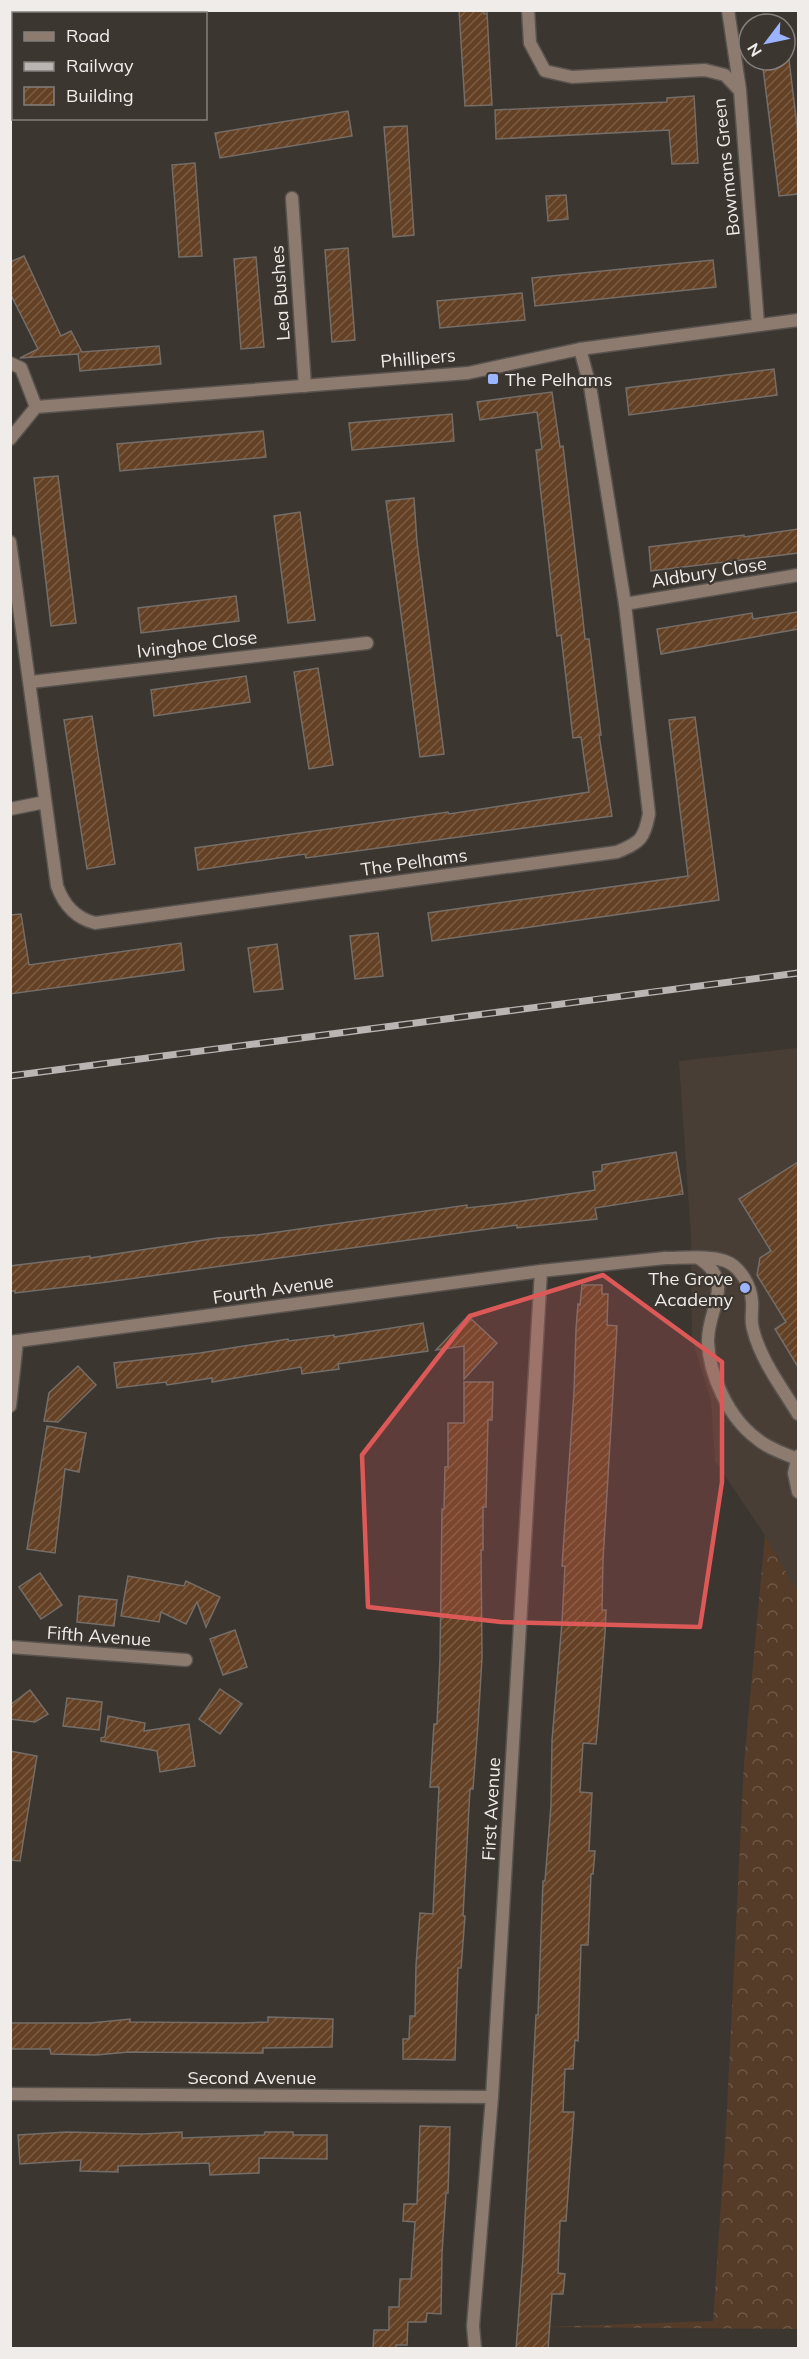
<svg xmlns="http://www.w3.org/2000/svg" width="809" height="2359" viewBox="0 0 809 2359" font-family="Mulish,sans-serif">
<defs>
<pattern id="forest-crowns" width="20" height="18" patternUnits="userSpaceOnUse" patternTransform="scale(1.5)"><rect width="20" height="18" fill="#543c29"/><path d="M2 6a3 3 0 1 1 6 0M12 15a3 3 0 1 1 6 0" fill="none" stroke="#6d5848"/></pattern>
<pattern id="building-hatch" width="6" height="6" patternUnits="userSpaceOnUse" patternTransform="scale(1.5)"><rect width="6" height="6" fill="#644124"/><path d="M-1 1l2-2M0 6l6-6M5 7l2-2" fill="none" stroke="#7a5d44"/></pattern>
</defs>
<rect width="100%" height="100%" fill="#3c3631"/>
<!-- built -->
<polygon fill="#493e36" points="798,1048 798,1593 765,1535 715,1461 711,1401 692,1339 691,1236 679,1061"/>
<!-- forest -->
<polygon fill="url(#forest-crowns)" points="765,1535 798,1593 798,2329 544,2327 713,2321 726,2129 744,1763"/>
<!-- building -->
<g fill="url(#building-hatch)" stroke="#746d68" stroke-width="1.5">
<polygon points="459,10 484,10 484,14 487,13 492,105 465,106"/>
<polygon points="762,60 789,60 798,134 798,194 779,196"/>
<polygon points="694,96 698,163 672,164 669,130 496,139 495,110 667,102 667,98"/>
<polygon points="348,111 352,136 220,158 215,133"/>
<polygon points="407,126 414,235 393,237 384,127"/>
<polygon points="195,163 202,256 179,257 172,165"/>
<polygon points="566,195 568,219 548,221 546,196"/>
<polygon points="348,248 355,340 332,342 325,250"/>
<polygon points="24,256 61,336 71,331 82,352 159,346 161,364 80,371 78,354 20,358 38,349 10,293 10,262"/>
<polygon points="256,257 264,347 241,349 234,259"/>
<polygon points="713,260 716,287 535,306 532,278"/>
<polygon points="522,293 525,320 440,328 437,301"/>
<polygon points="774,369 777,395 629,415 626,388"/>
<polygon points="552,392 560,447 563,446 582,610 585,639 589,639 601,735 599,735 612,816 306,858 305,854 198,870 195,848 448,812 449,814 589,792 581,737 573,738 561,635 557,636 536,450 542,449 537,412 480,420 477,402"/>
<polygon points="452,414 454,441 352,450 349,423"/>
<polygon points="263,431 266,457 120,471 117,444"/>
<polygon points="58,476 76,623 51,626 34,478"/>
<polygon points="414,498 417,542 444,754 420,757 386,501"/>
<polygon points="300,512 315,620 288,623 274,516"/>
<polygon points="798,529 798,553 651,571 649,547 744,535 744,537"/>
<polygon points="236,596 239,621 141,633 138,608"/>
<polygon points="798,612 798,629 661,654 657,629 752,613 753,619"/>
<polygon points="318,668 333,765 309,769 294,672"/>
<polygon points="246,676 250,702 154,716 151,690"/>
<polygon points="92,716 115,864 87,869 64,720"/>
<polygon points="695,717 719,900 432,941 428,913 688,876 669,720"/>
<polygon points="21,914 29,965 181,943 184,970 10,994 10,915"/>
<polygon points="378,933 383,976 355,979 350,936"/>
<polygon points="277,944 283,989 254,992 248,948"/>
<polygon points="676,1152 683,1194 595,1208 597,1219 517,1228 517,1225 100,1283 15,1293 15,1291 10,1291 10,1266 90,1256 90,1258 217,1238 257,1235 467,1205 467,1208 509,1203 595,1190 593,1172 602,1171 602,1165"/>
<polygon points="798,1162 798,1367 775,1329 786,1322 757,1275 760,1258 771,1251 739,1199"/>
<polygon points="582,1285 602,1285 602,1294 608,1294 607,1325 617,1326 603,1560 602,1610 606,1610 605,1633 598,1723 596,1744 583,1743 580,1792 592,1793 589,1851 595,1851 593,1874 591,1874 588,1945 581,1945 578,2041 575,2040 573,2069 565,2069 563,2112 574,2112 566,2221 560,2221 558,2273 565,2274 563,2294 552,2294 548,2349 516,2349 523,2257 536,2015 538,2015 543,1881 545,1881 551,1805 552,1740 562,1622 565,1566 562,1566 574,1392 576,1329 578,1304 580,1305"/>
<polygon points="468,1316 497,1343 464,1379 464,1346 436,1350"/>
<polygon points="423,1323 428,1351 338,1364 339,1369 302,1374 301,1367 212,1382 212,1378 167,1385 166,1382 117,1388 114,1363 200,1353 288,1339 289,1341 334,1335 334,1337"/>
<polygon points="78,1366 96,1385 58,1422 44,1421 49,1393"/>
<polygon points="464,1382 493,1382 492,1420 488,1420 486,1507 483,1507 483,1550 481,1550 482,1658 478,1724 473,1789 470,1789 463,1916 465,1916 461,1968 458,1968 455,2060 403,2059 403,2039 409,2039 410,2016 415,2016 416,1965 420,1913 433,1914 439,1787 430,1787 434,1724 437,1724 440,1659 442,1509 444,1509 445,1467 448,1467 448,1423 464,1423"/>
<polygon points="47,1426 86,1433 79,1472 65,1469 55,1553 27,1549"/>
<polygon points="40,1573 62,1605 41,1619 19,1587"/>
<polygon points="128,1576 184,1586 186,1581 220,1597 206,1627 197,1602 186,1624 161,1612 159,1622 121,1616"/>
<polygon points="79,1596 117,1600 114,1626 77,1622"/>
<polygon points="235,1630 247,1667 223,1675 210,1639"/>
<polygon points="220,1689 242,1704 220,1734 199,1719"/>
<polygon points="30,1690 48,1714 35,1722 10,1719 10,1705"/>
<polygon points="67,1698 102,1702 99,1730 63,1726"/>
<polygon points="108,1716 145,1723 144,1731 189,1724 195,1766 160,1772 157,1751 101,1741 101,1738 105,1737"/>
<polygon points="10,1751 37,1756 20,1861 10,1860"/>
<polygon points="268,2017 333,2019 332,2047 263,2048 263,2053 243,2053 129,2052 96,2055 51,2054 50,2049 10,2049 10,2023 91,2023 130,2019 130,2022 242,2023 268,2022"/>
<polygon points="420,2126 450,2127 448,2193 446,2193 442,2253 441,2314 427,2313 426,2322 408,2322 407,2345 396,2345 396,2349 373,2349 374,2330 389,2330 389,2307 399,2307 400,2279 411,2279 415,2222 403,2221 404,2204 417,2204"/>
<polygon points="67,2132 143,2134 182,2132 182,2138 264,2135 265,2132 293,2132 293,2135 327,2135 327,2159 259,2158 259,2173 210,2175 209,2163 118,2166 118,2172 80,2171 81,2160 20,2164 18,2135"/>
</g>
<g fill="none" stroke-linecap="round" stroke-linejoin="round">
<defs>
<g id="lane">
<path d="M665,1258C682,1258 710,1255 725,1261C740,1266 751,1286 752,1301C753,1310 750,1320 753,1329C760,1359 782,1388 798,1414"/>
<path d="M700,1259C736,1283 707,1309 708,1342C709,1375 729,1418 756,1438C767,1448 783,1453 797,1459"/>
<polyline points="798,1456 794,1473 798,1492"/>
</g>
<g id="street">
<polyline points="528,10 530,43 545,71 572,77 705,70 725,75 740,91 758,324"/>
<polyline points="728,10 740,90"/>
<polyline points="34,14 36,10"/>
<polyline points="10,43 14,40"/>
<polyline points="292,198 305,386"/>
<polyline points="10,363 21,368 36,407"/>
<polyline points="10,439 36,407 468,373 580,349 798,320"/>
<path d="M10,542L57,886C64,905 75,918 95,923L617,852C641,842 644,839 649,814L625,604L590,386L580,349"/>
<polyline points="625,604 798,575"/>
<polyline points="31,682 367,643"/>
<polyline points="10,809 45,802"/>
<polyline points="10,1342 541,1271 665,1258"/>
<polyline points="10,1406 17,1341"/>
<polyline points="10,1647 186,1660"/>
<polyline points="10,2094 492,2097"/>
<polyline points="475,2348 473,2326 492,2097 541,1271"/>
</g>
</defs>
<!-- lane casing -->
<use href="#lane" stroke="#59534f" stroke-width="15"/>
<!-- street casing -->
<use href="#street" stroke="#59534f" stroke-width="15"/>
<!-- lane -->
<use href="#lane" stroke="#8c7b6e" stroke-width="12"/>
<!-- street -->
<use href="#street" stroke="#8c7b6e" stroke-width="12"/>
<defs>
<polyline id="rail" points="10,1076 798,973"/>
</defs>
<!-- rail casing -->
<use href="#rail" stroke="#bab5b3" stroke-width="7"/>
<!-- rail -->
<use href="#rail" stroke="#3c3631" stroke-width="4.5" stroke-dasharray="14" stroke-linecap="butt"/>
</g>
<!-- marked area -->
<path fill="#dc5958" fill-opacity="0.2" stroke="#dc5958" stroke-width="4.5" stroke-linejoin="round" d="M603,1275L722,1362V1482L700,1627L501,1622L368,1607L362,1455L470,1316Z"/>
<!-- markers -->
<g fill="#9bb4fd" stroke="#3c3631" stroke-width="2">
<rect x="487" y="373" width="12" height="12" rx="3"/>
<circle cx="745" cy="1288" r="6"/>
</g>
<g text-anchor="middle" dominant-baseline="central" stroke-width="4.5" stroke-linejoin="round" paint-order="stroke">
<!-- street labels -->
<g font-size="18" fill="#f0ecea" stroke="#3c3631">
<text transform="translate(726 167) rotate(-96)">Bowmans Green</text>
<text transform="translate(280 293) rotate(-94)">Lea Bushes</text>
<text transform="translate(418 358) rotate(-5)">Phillipers</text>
<text transform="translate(709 572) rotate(-9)">Aldbury Close</text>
<text transform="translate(197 644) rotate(-7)">Ivinghoe Close</text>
<text transform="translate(414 862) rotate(-8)">The Pelhams</text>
<text transform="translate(273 1289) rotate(-8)">Fourth Avenue</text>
<text transform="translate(99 1636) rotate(4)">Fifth Avenue</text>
<text transform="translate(491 1809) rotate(-87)">First Avenue</text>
<text x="252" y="2077">Second Avenue</text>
</g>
<!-- poi labels -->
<g font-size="18" fill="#f0ecea" stroke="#3c3631" text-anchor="start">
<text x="505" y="379">The Pelhams</text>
<text x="733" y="1278" text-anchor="end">The Grove<tspan x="733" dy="21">Academy</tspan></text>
</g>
</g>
<!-- border -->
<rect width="809" height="2359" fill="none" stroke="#f0ecea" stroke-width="24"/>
<!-- legend -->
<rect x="12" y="12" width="195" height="108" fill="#3c3631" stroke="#847f7b" stroke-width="1.5"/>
<rect x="24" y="32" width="30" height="9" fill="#8c7b6e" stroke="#847f7b" stroke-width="1.5"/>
<text x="66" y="42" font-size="18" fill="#f0ecea">Road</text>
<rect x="24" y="62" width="30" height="9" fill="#bab5b3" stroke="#847f7b" stroke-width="1.5"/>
<text x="66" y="72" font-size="18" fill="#f0ecea">Railway</text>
<rect x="24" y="87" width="30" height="18" fill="url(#building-hatch)" stroke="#847f7b" stroke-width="1.5"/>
<text x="66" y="102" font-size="18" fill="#f0ecea">Building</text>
<!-- north arrow -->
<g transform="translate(767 42) rotate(238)"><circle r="28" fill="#3c3631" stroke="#847f7b" stroke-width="1.5"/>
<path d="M0-4.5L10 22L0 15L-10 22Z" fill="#9bb4fd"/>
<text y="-9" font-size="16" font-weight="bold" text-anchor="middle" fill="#f0ecea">N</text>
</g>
</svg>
